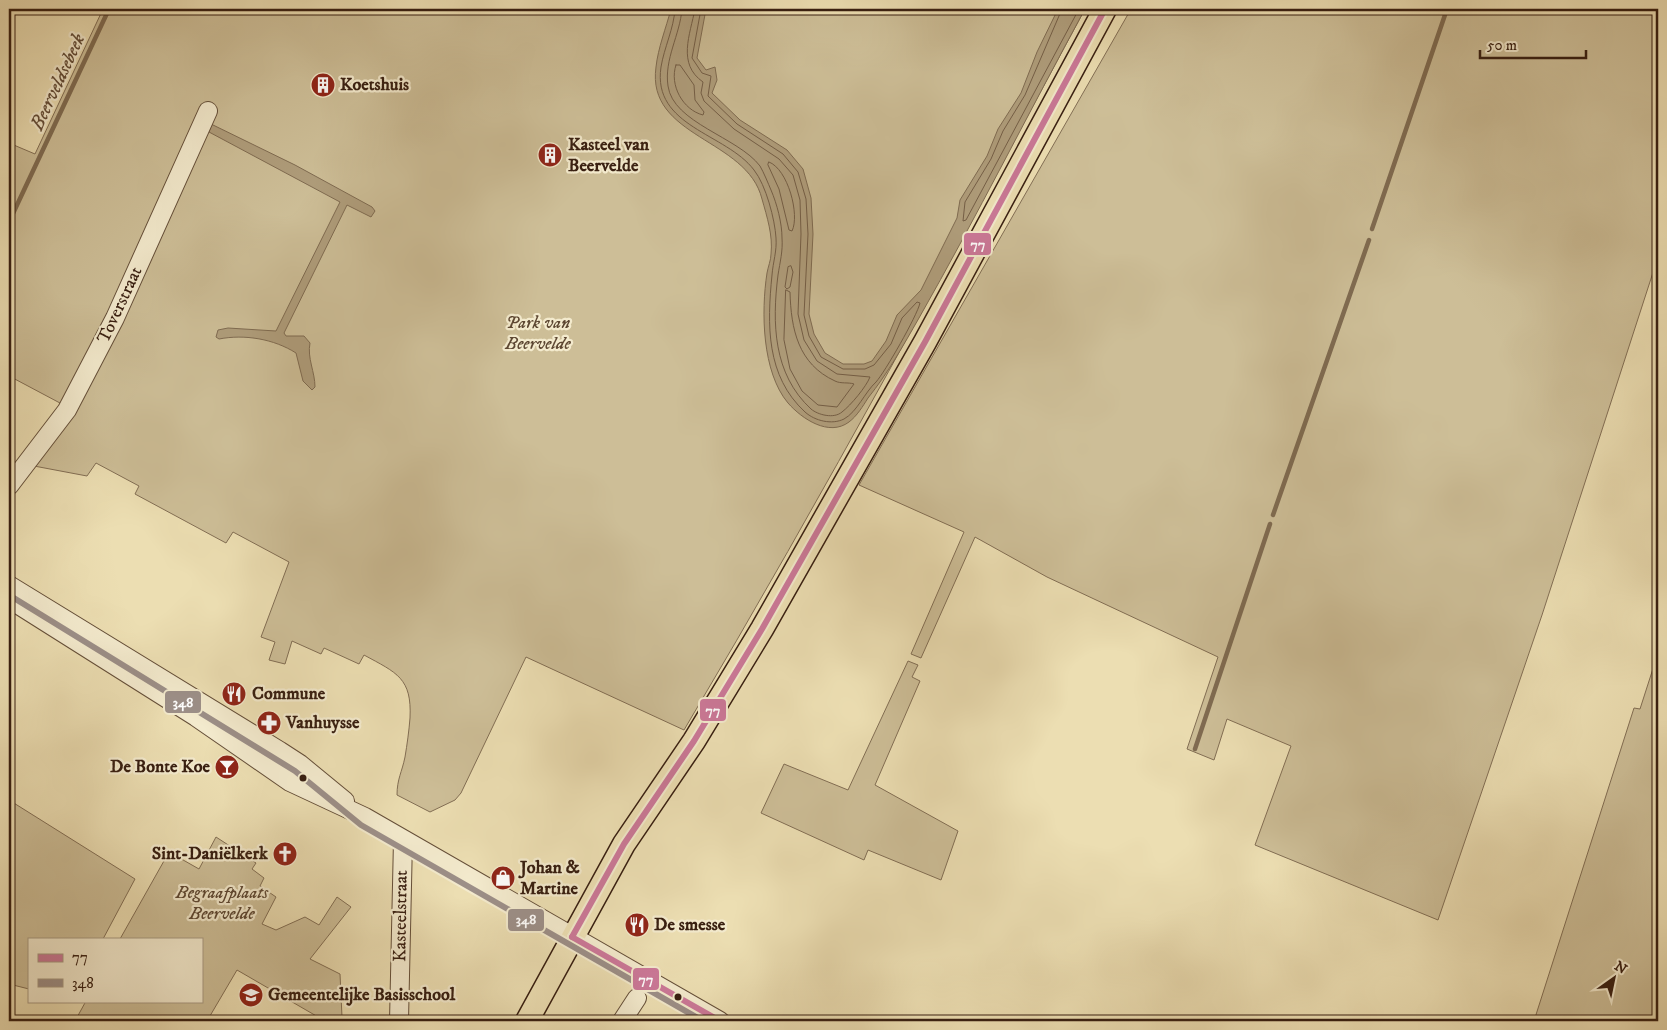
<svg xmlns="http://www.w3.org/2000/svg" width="1667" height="1030" viewBox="0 0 1667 1030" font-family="'IM FELL DW Pica',serif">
<rect width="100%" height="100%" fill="#ecdeb2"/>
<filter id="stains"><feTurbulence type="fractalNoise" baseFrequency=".004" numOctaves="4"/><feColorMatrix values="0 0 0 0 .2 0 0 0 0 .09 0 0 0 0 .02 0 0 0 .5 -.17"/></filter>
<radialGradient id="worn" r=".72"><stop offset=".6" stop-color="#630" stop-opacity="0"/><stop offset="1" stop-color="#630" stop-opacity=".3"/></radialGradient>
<!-- green -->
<g fill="#cdbe97" stroke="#826e54">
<path d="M103,9H1085C955,251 825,493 684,730L526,657L461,793L455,800L430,812L397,795C397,779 402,772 405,757C407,745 409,731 410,718C412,678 397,673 364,655L359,664L324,648L321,654L292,641L285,664L269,660L275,642L261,637L289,562L233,532L226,543L135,494L139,486L96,463L87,476L34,466L75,411L11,377L9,381V143L35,154Z"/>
<polygon points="1131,9 1658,9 1658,257 1542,615 1438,920 1255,845 1291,746 1227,719 1214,760 1187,749 1218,657 1047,577 975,537 921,658 911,654 964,532 859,485"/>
<polygon points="1658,653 1658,1011 1655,1021 1534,1021 1634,708 1640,709"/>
<polygon points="908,661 918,665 912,677 920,681 875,785 958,831 941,880 868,850 864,860 761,813 784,764 848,790"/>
<polygon points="9,800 135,879 103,939 29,939 29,989 9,984"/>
<polygon points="216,837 256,863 252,869 264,878 260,886 276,897 262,924 276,930 305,917 319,925 337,897 351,907 310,959 340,974 342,1017 339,1021 325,1021 237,970 207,1021 75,1021 86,1001 201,1001 201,939 120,939 169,852 199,869"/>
</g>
<!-- water -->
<g fill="#af9d7b" stroke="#7f6b51">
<path d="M671,9H706L697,58L706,70L715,67L717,80L712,93L740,120L787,150L803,169L811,198L813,234L809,314L814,334L825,353L843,364H864L872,361L886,341L897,315L921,290L957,218L960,200L987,156L998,129L1021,93L1037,52L1058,9H1085C1029,112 977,216 919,318C903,346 888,373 868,398C863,406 857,416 849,422C829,437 802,419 788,403C762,372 761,312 767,273C768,267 771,260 771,254C773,235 767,217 762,199C747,138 646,138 656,67C658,48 666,28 671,9Z"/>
<path d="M211,124L295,165L372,207L375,211L371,217L347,205L284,333L286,336H304L310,343C307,358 315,372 315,387L312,390L303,381L296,353C274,339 245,334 219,339L216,337L218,330L228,328L276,331L340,202L209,132Z"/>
</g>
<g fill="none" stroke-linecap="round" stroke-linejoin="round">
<!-- shore -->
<g stroke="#745e46" stroke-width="1">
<path d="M675,9C674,28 664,48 661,67C652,127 726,133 754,170C766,185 775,220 776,238C777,251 773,262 772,275C767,325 766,376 805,412C815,421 832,425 844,419C857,412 865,392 876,382C885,372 917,316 920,303L917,302L902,318L891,344L874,365L865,369H843L821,357L809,336L804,315L808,234L806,199L798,172L783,154L737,124L708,96L711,76L702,73L692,58L701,9"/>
<path d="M682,9C680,35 664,59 668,86C673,123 738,137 760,166C764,173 768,183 771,190C777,204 782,223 782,238C783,251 780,262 778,275C772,323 773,374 811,409C818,415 834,419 842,412C851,405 866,387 870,377L837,374L817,361L804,340L798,314L801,234L800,200L793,175L779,159L734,129L704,101L701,93L703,82C677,64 690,35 695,9"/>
<polyline points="1062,9 1025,95 1003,131 991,159 965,202 963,221 966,220 1079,9"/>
<path d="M676,65H680L694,85L695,100L704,112L703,115C683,110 669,85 676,65Z"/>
<path d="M769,162C788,169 800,215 792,231L789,230L779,189L768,165Z"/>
<polygon points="791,266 793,272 790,287 787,289 785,287 788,267"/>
<path d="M786,290L790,292C791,329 798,364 835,381C841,384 848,382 854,384L837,407L818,405L802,391L790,369L784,340Z"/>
</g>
<!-- stream -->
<g stroke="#7f6b51" stroke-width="4.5">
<polyline points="9,222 109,9"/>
<polyline points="1372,229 1447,9"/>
<polyline points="1273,515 1369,240"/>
<polyline points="1195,749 1270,524"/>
</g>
<defs>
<g id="minor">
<polyline points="9,486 67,410 115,318 208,111"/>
<polyline points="9,585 280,751 300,764 345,801"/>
<polyline points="9,599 196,717 290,782 365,817 720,1021"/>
<polyline points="399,1021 403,840"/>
<polyline points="622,1021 637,998"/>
</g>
<polyline id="major" points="527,1021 624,844 694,741 762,629 925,342 1105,9"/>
</defs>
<!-- minor casing -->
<use href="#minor" stroke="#654f39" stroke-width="20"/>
<!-- major casing -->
<use href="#major" stroke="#381f11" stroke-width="25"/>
<!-- minor -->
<use href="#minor" stroke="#f3eacd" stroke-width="18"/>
<!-- major -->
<use href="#major" stroke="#ecdeb2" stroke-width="22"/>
<defs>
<g id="bus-1">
<polyline points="572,937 624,844 694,741 762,629 925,342 1105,9"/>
<polyline points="572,937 720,1021"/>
</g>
<polyline id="bus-2" points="9,595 295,771 361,825 703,1021"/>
</defs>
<!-- bus-1 casing -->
<use href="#bus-1" stroke="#f3eacd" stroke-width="10"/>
<!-- bus-2 casing -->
<use href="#bus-2" stroke="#f3eacd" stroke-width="10"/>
<!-- bus-1 -->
<use href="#bus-1" stroke="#cb7898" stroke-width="6"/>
<!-- bus-2 -->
<use href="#bus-2" stroke="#9c8f88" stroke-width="6"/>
</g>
<!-- icons -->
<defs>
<symbol id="building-disc" viewBox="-11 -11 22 22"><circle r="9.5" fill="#8f2418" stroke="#f3eacd"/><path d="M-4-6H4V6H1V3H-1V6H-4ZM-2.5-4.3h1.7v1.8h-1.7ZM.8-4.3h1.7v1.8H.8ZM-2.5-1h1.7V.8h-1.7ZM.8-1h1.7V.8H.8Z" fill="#fff"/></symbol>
<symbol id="restaurant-disc" viewBox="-11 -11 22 22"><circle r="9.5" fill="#8f2418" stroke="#f3eacd"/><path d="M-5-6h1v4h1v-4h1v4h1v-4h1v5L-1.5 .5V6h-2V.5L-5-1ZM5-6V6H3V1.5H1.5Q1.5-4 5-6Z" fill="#fff"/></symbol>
<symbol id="pharmacy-disc" viewBox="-11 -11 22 22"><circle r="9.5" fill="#8f2418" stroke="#f3eacd"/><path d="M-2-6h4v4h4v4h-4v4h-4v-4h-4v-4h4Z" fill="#fff"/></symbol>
<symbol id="bar-disc" viewBox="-11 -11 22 22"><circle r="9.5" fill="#8f2418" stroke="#f3eacd"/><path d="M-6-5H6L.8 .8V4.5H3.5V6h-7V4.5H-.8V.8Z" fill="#fff"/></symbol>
<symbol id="church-disc" viewBox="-11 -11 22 22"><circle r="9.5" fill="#8f2418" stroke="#f3eacd"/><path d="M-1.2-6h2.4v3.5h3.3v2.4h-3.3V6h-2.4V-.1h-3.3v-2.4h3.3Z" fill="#fff"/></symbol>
<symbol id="shop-disc" viewBox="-11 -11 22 22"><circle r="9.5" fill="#8f2418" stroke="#f3eacd"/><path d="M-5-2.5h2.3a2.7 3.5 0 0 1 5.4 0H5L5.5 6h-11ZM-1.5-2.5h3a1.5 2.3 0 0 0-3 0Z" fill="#fff"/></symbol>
<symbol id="school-disc" viewBox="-11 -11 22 22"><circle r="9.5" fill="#8f2418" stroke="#f3eacd"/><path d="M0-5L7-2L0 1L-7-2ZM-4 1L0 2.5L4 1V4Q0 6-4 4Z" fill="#fff"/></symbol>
</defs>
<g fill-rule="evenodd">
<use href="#building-disc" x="309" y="71" width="28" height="28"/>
<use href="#building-disc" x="536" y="141" width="28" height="28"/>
<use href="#restaurant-disc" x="220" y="680" width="28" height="28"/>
<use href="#pharmacy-disc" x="255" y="709" width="28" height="28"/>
<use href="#bar-disc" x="213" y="753" width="28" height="28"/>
<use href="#church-disc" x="271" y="840" width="28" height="28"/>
<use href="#shop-disc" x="489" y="864" width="28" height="28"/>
<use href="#restaurant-disc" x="623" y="911" width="28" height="28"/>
<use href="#school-disc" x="237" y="981" width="28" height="28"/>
</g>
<!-- markers -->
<g fill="#381f11" stroke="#f3eacd" stroke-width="2">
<circle cx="303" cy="778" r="4.5"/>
<circle cx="678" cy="997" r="4.5"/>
</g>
<g text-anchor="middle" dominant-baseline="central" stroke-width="4.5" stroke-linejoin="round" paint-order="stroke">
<!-- poi labels -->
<g font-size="18" font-weight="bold" fill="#381f11" stroke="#f3eacd" text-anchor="start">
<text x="340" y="85">Koetshuis</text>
<text x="568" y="145">Kasteel van<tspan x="568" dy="21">Beervelde</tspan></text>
<text x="252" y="694">Commune</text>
<text x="286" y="723">Vanhuysse</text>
<text x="210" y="767" text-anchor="end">De Bonte Koe</text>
<text x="268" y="854" text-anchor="end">Sint-Daniëlkerk</text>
<text x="520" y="868">Johan &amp;<tspan x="520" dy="21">Martine</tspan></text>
<text x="654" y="925">De smesse</text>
<text x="268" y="995">Gemeentelijke Basisschool</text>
</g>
<!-- street labels -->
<g font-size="18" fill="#381f11" stroke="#f3eacd">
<text transform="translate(120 305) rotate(-65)">Toverstraat</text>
<text transform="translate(401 916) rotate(-89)">Kasteelstraat</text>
</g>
<!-- park labels -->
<g font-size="18" font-style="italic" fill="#5d4732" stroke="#f3eacd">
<text x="538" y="323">Park van<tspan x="538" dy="21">Beervelde</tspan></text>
<text x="222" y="893">Begraafplaats<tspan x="222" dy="21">Beervelde</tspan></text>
</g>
<!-- water labels -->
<g font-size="19" font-style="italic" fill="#624b36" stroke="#f3eacd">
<text transform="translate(58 82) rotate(-65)">Beerveldsebeek</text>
</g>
</g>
<g stroke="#f3eacd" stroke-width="2">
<rect x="963" y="232" width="29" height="24" rx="5" fill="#cb7898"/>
<rect x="164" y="690" width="38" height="24" rx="5" fill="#9c8f88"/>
<rect x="699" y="698" width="28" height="24" rx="5" fill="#cb7898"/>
<rect x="507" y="908" width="38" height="24" rx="5" fill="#9c8f88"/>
<rect x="632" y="967" width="28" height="24" rx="5" fill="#cb7898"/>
</g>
<g font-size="14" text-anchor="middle" font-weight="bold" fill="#fff">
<text x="978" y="249">77</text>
<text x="183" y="707">348</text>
<text x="713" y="715">77</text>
<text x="526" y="924">348</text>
<text x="646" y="984">77</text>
</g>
<!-- margin -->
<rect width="1667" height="1030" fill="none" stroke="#ecdeb2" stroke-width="30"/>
<rect x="10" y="10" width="1647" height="1010" fill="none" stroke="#381f11" stroke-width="2.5"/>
<rect x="15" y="15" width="1637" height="1000" fill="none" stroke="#381f11"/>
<!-- legend -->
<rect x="28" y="938" width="175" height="65" fill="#f3eacd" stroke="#a89982"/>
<rect x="38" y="954" width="25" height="8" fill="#cb7898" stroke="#a89982"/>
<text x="72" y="962" font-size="15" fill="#381f11">77</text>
<rect x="38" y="979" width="25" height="8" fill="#9c8f88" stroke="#a89982"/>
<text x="72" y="988" font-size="15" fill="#381f11">348</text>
<!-- north arrow -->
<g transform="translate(1614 978) rotate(33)" stroke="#f3eacd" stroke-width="4" paint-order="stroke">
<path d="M0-4L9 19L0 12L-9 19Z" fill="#381f11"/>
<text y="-8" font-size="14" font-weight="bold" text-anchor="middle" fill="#381f11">N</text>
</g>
<!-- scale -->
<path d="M1480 50v8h106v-8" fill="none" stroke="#381f11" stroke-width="2.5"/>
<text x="1487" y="50" font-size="15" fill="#381f11" stroke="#f3eacd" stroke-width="4" paint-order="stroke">50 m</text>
<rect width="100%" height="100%" filter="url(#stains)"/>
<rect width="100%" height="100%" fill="url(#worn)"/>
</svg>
